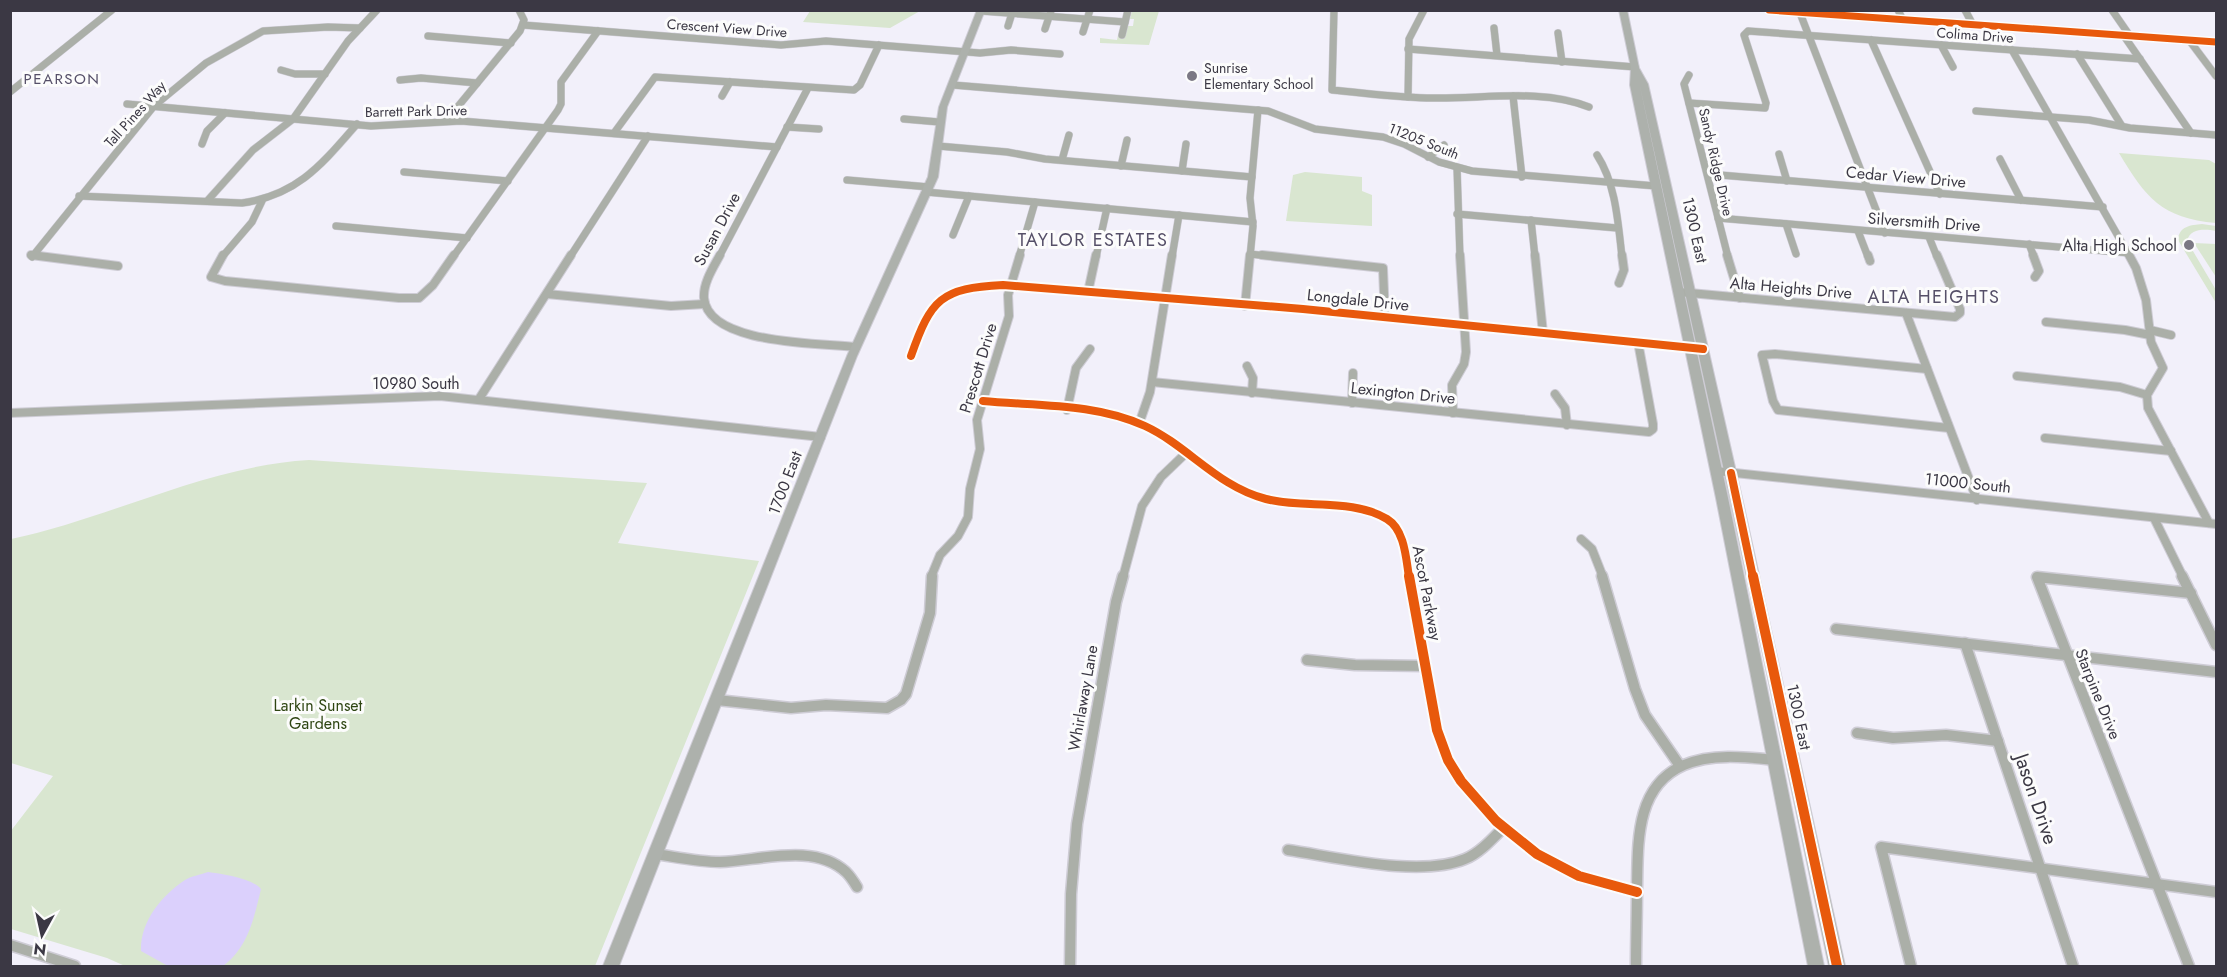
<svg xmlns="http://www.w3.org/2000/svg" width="2227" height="977" viewBox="0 0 2227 977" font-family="Jost,sans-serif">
<rect width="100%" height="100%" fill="#f2f0fa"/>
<!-- green -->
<g fill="#d9e6d0">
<polygon points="810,11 810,10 920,11 890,28 803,22"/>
<polygon points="1132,11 1159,11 1149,45 1100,43 1100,38 1117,40 1118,35 1125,36 1127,26 1133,26 1134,19 1130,19"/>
<path d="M2119,153L2209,160L2216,164V223C2161,218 2146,198 2119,153Z"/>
<polygon points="1305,172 1362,177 1362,191 1372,195 1372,226 1286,221 1293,175"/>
<path d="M2202,224L2216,226V231C2205,229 2190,228 2187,241L2216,290V303L2178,240C2179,226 2191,225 2202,224Z"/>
<polygon points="2194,243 2216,244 2216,277"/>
<path d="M309,460L647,483L618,543L759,561L595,966H125L107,958L11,929L10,832L53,776L11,763V539C111,518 206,466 309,460Z"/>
</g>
<!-- water -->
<path fill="#dbd0fc" d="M208,872C222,874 252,878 261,889C254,918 248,948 223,966H168L141,951C140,922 161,896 185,880C191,876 200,875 208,872Z"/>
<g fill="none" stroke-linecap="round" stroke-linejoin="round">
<defs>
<g id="minor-far2">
<path d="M1334,10L1332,90C1366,93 1400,98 1433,98C1483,99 1542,88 1589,107"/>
<polyline points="1898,10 1903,20"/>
<polyline points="1965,10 1973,25"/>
<polyline points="2112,10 2130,36"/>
<polyline points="981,11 1125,22"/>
<polyline points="1800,13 1885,233"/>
<polyline points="523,25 781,45 826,41 980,53 1011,50 1060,54"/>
<polyline points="1008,26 1013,10"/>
<polyline points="1494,28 1497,55"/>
<polyline points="1045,29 1051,11"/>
<polyline points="1083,32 1090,10"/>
<polyline points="1558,33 1562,62"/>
<polyline points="1122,35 1128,10"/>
<polyline points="428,36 511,43"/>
<polyline points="2124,36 2191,133"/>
<polyline points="1871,40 1940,194"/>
<polyline points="2189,40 2216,76"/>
<polyline points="1941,45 1953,67"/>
<polyline points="1408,49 1635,67"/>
<polyline points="2012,50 2130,257"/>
<polyline points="2077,54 2122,126"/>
<polyline points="281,70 295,74 325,74"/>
<polyline points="1689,75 1684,84 1728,257"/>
<polyline points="400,80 421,78 477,83"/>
<polyline points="953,85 1268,111 1315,129 1383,137 1404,144 1439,162 1472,171 1656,186"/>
<polyline points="10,92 112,10"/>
<polyline points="722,96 730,82"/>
<polyline points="1513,96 1522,177"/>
<polyline points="1408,97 1409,39 1424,10"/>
<polyline points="1689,103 1765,108 1766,103 1744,35 1748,31 2140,59"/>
<polyline points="127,104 371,126 461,121 777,147"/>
<polyline points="1976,111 2089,120 2130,128 2216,135"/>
<polyline points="904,119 939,122"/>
<polyline points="446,121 520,31 524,20 519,10"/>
<polyline points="787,127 819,129"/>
<polyline points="614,133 655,77 854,90 860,85 879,45"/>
<polyline points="202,144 207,131 225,113"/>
<polyline points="938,146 1007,152 1045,159 1252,177"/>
<polyline points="1779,154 1787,181"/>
<path d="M1597,155C1616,184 1618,223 1622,257"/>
<polyline points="1428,157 1444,145"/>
<polyline points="2000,159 2021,200"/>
<polyline points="1062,160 1069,135"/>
<polyline points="1121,166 1127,140"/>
<polyline points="1457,168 1460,257"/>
<polyline points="1182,171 1186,144"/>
<polyline points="404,172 508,181"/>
<polyline points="1708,174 2103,207"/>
<polyline points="847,180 929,187"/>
<polyline points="926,192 1253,222"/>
<path d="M79,196L242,203C298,195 322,164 357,124"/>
<polyline points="208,200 253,150 293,119 348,41 377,10"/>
<polyline points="1457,214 1617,228"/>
<polyline points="1718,218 2129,253"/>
<polyline points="1531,220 1535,257"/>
<polyline points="1786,224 1796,254"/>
<polyline points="336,226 467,238"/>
<polyline points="1858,231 1868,257"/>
<polyline points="953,235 969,196"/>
<polyline points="1929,237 1937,257"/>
<polyline points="2029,244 2034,257"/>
<polyline points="1250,254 1276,257"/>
<polyline points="32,257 154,106 206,63 263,31 328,27 360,28"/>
<polyline points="222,257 252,222 262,201"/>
<polyline points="453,257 558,110 561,104 561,82 598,31"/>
<polyline points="570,257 648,136"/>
<polyline points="719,257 808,88"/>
<polyline points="1019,257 1035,202"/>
<polyline points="1096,257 1107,208"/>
<polyline points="1172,257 1179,215"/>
<polyline points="1250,257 1253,226 1250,198 1258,110"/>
</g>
<g id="minor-far1">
<polyline points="31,255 118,266"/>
<polyline points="223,255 211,277 225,281 399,298 419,298 433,285 454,255"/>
<path d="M720,255C713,268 703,283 704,298C708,345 821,343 856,347"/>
<polyline points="1262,255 1383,268 1385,318"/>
<polyline points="1535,255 1543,333"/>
<polyline points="1727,255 1740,298"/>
<polyline points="1868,255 1870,261"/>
<polyline points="2033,255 2039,271 2035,277"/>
<polyline points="2129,255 2136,268 2146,300 2151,342 2163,368 2147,395 2148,408 2209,523"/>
<polyline points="1619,283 1624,270 1622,255"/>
<polyline points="1088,292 1096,255"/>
<polyline points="1679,292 1955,317 1960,313 1960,309 1937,255"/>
<polyline points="547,294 671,306 705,304"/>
<polyline points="1245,306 1250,255"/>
<polyline points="1906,313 1977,500"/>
<polyline points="2046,322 2125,330 2150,335"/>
<polyline points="2150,330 2171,335"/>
<path d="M911,356C931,299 941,288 1003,285L1303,309L1703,349"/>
<polyline points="1247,366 1253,378 1252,393"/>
<polyline points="1927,369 1775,354 1762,355 1773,401 1778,410 1949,428"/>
<polyline points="2017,376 2120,387 2147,395"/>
<polyline points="1152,382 1649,432 1653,429 1653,424 1638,342"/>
<polyline points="1555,394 1565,408 1567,425"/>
<polyline points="479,399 571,255"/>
<path d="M983,401C1036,406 1096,403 1145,426C1188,446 1218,487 1266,499C1304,509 1352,498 1387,519C1405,530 1406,559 1409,577"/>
<polyline points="1352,403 1353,373"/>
<polyline points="1067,410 1076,368 1090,349"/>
<polyline points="10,413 440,396 821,437"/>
<polyline points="1453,413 1452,385 1464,364 1466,352 1460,255"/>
<polyline points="1139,424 1150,392 1172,255"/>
<polyline points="2045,438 2171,451"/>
<polyline points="1716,471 2216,524"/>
<polyline points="2154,518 2183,577"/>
<polyline points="1581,539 1592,549 1603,577"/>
<polyline points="931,577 940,555 958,536 968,517 970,489 980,449 977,420 1009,316 1008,295 1020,255"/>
<polyline points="1123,577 1142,506 1161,477 1185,454"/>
</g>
<g id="minor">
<polyline points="1409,576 1437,730 1448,760 1461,781 1496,821 1537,854 1579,876 1637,892"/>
<polyline points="1602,576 1635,689 1645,715 1680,766"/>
<polyline points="2182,576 2216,645"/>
<polyline points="1836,629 2216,672"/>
<polyline points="1965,643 2073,966"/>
<polyline points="1307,660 1355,665 1425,666"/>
<polyline points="717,700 791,708 826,705 887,708 901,700 906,694 930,613 932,576"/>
<polyline points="1857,733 1893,738 1946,735 1998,741"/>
<path d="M1288,850C1336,857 1420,878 1465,859C1480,853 1493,838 1504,827"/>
<path d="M655,854C676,857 698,862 720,862C758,861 814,842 846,872C850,876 854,882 857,887"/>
<polyline points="10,945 75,966"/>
<polyline points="1070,966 1071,894 1077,824 1116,602 1123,576"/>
<path d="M1636,966C1636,940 1637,914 1637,888C1638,843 1635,786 1684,765C1712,753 1746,757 1775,760"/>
<polyline points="1911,966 1881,847 2216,892"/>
<polyline points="2189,966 2037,577 2191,593"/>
</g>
<g id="major">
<polygon points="977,10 985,10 947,107 938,177 857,356 619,966 603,966 847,356 928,177 939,107"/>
<polygon points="1619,10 1627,10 1639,68 1648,84 1742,498 1845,966 1829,966 1730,498 1639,82 1728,498 1824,966 1808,966 1716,498 1630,85 1631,67"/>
<polygon points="1765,10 1810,10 2216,39 2216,44 1769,12"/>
</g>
</defs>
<!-- minor-far2 casing -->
<use href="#minor-far2" stroke="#ceccd5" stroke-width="8"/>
<!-- minor-far1 casing -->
<use href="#minor-far1" stroke="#ceccd5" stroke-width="10"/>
<!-- minor casing -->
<use href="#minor" stroke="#ceccd5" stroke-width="13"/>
<!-- major casing -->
<use href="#major" stroke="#ceccd5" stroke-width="2"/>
<!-- minor-far2 -->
<use href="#minor-far2" stroke="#abafa8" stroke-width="7"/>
<!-- minor-far1 -->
<use href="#minor-far1" stroke="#abafa8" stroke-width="8"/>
<!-- minor -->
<use href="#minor" stroke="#abafa8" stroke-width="10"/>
<!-- major -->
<use href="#major" fill="#adb1ac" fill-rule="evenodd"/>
<defs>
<polyline id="cycleway-far2" points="1769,10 2216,42"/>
<g id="cycleway-far1">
<path d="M911,356C931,299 941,288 1003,285L1303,309L1703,349"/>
<path d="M983,401C1036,406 1096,403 1145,426C1188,446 1218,487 1266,499C1304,509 1352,498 1387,519C1405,530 1406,559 1409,577"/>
<polyline points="1731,473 1753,577"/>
</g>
<g id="cycleway">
<polyline points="1409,576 1437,730 1448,760 1461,781 1496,821 1537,854 1579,876 1637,892"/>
<polyline points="1753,576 1837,966"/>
</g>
</defs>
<!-- cycleway-far2 casing -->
<use href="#cycleway-far2" stroke="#fcfcfc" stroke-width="10"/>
<!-- cycleway-far1 casing -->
<use href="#cycleway-far1" stroke="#fcfcfc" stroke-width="12"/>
<!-- cycleway casing -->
<use href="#cycleway" stroke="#fcfcfc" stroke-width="14"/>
<!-- cycleway-far2 -->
<use href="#cycleway-far2" stroke="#e8590c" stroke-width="7"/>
<!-- cycleway-far1 -->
<use href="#cycleway-far1" stroke="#e8590c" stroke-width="8"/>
<!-- cycleway -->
<use href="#cycleway" stroke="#e8590c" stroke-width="10"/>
</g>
<!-- markers -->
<g fill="#7b7884" stroke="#fcfcfc" stroke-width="2">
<circle cx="1192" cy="76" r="6"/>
<circle cx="2189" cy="245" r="6"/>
</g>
<g text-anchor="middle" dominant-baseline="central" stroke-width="6" stroke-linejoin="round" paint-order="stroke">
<!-- far-street labels -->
<g font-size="14" fill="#3b3844" stroke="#fcfcfc">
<text transform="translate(727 28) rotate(4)">Crescent View Drive</text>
<text transform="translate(1975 35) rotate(4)">Colima Drive</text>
<text transform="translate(416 111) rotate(-1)">Barrett Park Drive</text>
<text transform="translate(135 114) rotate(-48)">Tall Pines Way</text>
<text transform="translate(1424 141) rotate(22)">11205 South</text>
<text transform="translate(1716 162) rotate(77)">Sandy Ridge Drive</text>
</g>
<!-- far-poi labels -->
<g font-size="14" fill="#3b3844" stroke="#fcfcfc" text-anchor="start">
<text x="1204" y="68">Sunrise<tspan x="1204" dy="16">Elementary School</tspan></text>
</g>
<!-- far-neighbourhood labels -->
<g font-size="15" letter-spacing="1.5" fill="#554f68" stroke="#fcfcfc">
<text x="62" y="79">PEARSON</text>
</g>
<!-- street labels -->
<g font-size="16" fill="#3b3844" stroke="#fcfcfc">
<text transform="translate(1906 177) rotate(5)">Cedar View Drive</text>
<text transform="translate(1924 222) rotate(4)">Silversmith Drive</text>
<text transform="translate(717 229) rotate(-62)">Susan Drive</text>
<text transform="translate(1695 230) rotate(77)">1300 East</text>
<text transform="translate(1791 288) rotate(5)">Alta Heights Drive</text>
<text transform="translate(1358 300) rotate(6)">Longdale Drive</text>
<text transform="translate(978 368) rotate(-73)">Prescott Drive</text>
<text x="416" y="383">10980 South</text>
<text transform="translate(1403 393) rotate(6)">Lexington Drive</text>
<text transform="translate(785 483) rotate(-69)">1700 East</text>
<text transform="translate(1968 483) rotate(6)">11000 South</text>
<text transform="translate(1427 593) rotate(79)">Ascot Parkway</text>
<text transform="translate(2098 694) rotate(68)">Starpine Drive</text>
<text transform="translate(1083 698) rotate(-80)">Whirlaway Lane</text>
<text transform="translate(1799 717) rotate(78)">1300 East</text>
</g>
<!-- poi labels -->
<g font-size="16" fill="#3b3844" stroke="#fcfcfc" text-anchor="end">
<text x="2177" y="245">Alta High School</text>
</g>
<!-- park labels -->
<g font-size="16" fill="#2e4512" stroke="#fcfcfc">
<text x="318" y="705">Larkin Sunset<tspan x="318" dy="18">Gardens</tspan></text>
</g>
<!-- neighbourhood labels -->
<g font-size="18" letter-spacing="1.5" fill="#554f68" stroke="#fcfcfc">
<text x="1093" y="240">TAYLOR ESTATES</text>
<text x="1934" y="297">ALTA HEIGHTS</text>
</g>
<!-- near-street labels -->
<g font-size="20" fill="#3b3844" stroke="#fcfcfc">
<text transform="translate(2036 799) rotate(71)">Jason Drive</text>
</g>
</g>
<!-- border -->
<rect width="2227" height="977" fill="none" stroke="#3b3844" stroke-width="24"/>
<!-- north arrow -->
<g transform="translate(42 935) rotate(188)" stroke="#fcfcfc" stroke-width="4.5" paint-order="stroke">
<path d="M0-4.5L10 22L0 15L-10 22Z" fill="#3b3844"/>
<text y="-9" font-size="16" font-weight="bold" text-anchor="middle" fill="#3b3844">N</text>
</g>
</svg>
